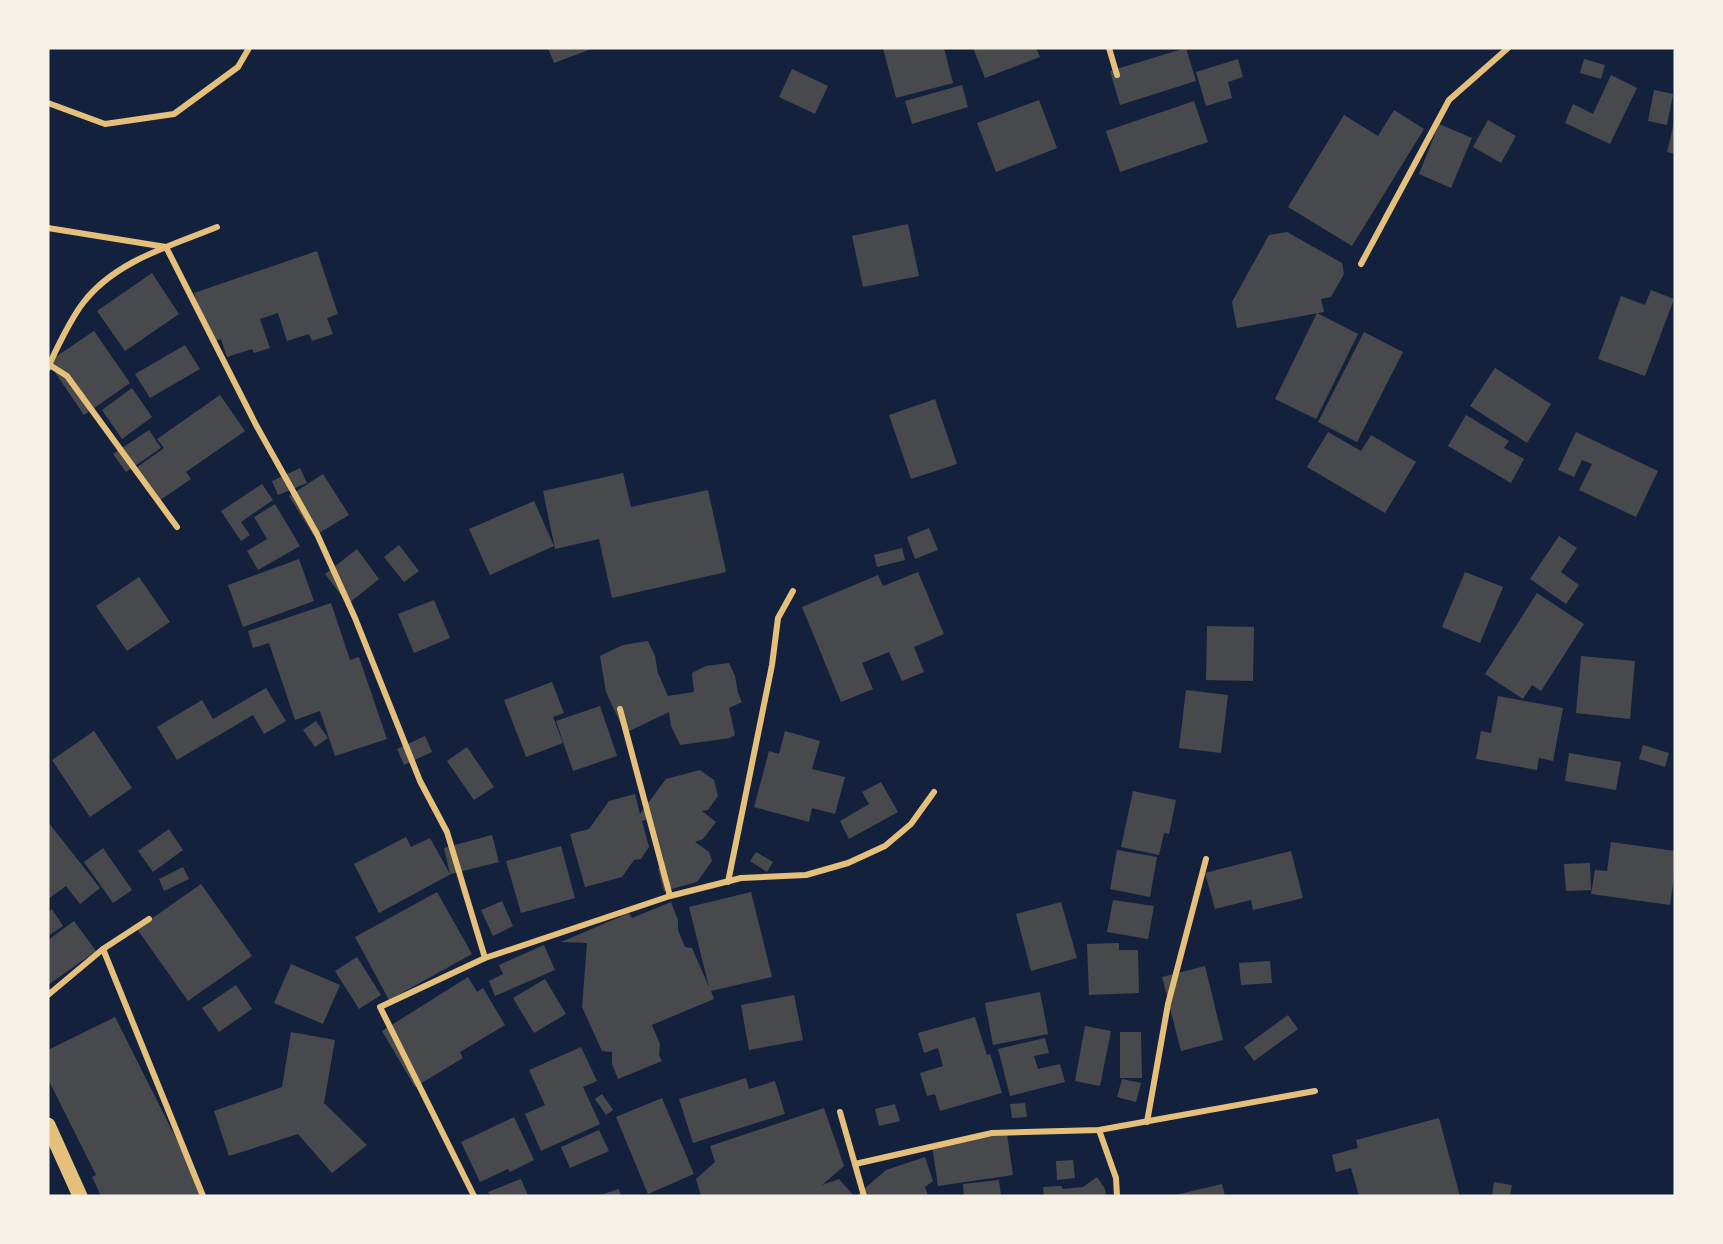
<svg xmlns="http://www.w3.org/2000/svg" width="1723" height="1244" viewBox="0 0 1723 1244" font-family="'Golos Text',sans-serif">
<rect width="100%" height="100%" fill="#14213d"/>
<!-- building -->
<g fill="#48494c">
<polygon points="548,48 594,48 554,63"/>
<polygon points="883,48 944,48 953,83 896,98"/>
<polygon points="973,48 1036,48 1040,57 985,78"/>
<polygon points="1186,48 1196,81 1120,105 1110,71"/>
<polygon points="1238,59 1243,77 1228,82 1232,98 1206,106 1196,72"/>
<polygon points="1584,59 1605,65 1601,79 1580,73"/>
<polygon points="792,69 828,86 815,114 779,97"/>
<polygon points="1611,75 1637,88 1610,144 1565,123 1573,104 1593,114"/>
<polygon points="962,85 968,107 912,124 905,101"/>
<polygon points="1654,90 1673,94 1667,125 1648,121"/>
<polygon points="1039,100 1057,148 996,172 977,123"/>
<polygon points="1194,101 1208,142 1120,172 1106,131"/>
<polygon points="1394,110 1424,129 1352,246 1288,207 1344,115 1378,136"/>
<polygon points="1488,120 1516,136 1501,163 1473,147"/>
<polygon points="1674,122 1675,122 1675,154 1667,152"/>
<polygon points="1439,124 1472,138 1451,188 1419,174"/>
<polygon points="908,224 919,276 863,287 852,236"/>
<polygon points="1287,232 1342,263 1344,274 1331,297 1321,299 1324,312 1237,328 1232,302 1269,235"/>
<polygon points="317,251 338,314 327,318 333,334 312,341 309,334 287,341 278,313 260,319 270,348 254,353 252,349 227,357 221,339 211,343 194,293"/>
<polygon points="152,273 179,314 125,351 97,311"/>
<polygon points="1651,290 1674,299 1645,376 1598,359 1621,296 1645,305"/>
<polygon points="1317,313 1358,334 1316,419 1275,399"/>
<polygon points="94,331 130,383 84,415 48,362"/>
<polygon points="1364,332 1403,352 1357,442 1318,422"/>
<polygon points="185,345 200,369 150,398 135,374"/>
<polygon points="1495,368 1551,404 1527,443 1470,406"/>
<polygon points="132,388 152,417 122,439 102,410"/>
<polygon points="220,395 245,431 186,472 191,479 159,501 136,468 164,448 157,439"/>
<polygon points="935,399 957,464 911,479 889,415"/>
<polygon points="1466,415 1509,441 1504,448 1524,459 1511,483 1448,446"/>
<polygon points="149,430 161,448 126,472 113,454"/>
<polygon points="1328,432 1361,451 1371,435 1416,462 1385,513 1307,467"/>
<polygon points="1576,432 1658,471 1636,517 1579,490 1592,464 1582,460 1574,477 1558,470"/>
<polygon points="300,468 307,483 278,495 272,481"/>
<polygon points="623,473 631,507 708,490 726,572 612,598 599,539 555,549 543,491"/>
<polygon points="323,474 349,515 314,536 289,496"/>
<polygon points="262,484 273,500 241,522 250,535 241,541 221,511"/>
<polygon points="534,501 554,546 490,575 469,529"/>
<polygon points="275,504 300,546 258,570 247,551 267,539 254,517"/>
<polygon points="929,528 938,550 915,559 907,537"/>
<polygon points="1559,536 1577,548 1561,572 1579,585 1566,604 1530,579"/>
<polygon points="399,545 419,571 404,582 384,557"/>
<polygon points="902,548 905,560 877,567 874,555"/>
<polygon points="357,549 379,579 348,604 325,574"/>
<polygon points="299,559 314,601 243,627 228,585"/>
<polygon points="918,572 944,634 914,647 924,672 902,681 889,652 862,663 873,689 841,702 802,607 878,575 883,586"/>
<polygon points="1465,572 1503,587 1480,643 1442,627"/>
<polygon points="139,577 170,622 127,651 96,606"/>
<polygon points="1537,593 1584,624 1541,691 1532,685 1523,699 1485,674"/>
<polygon points="434,600 450,638 414,653 398,614"/>
<polygon points="331,603 350,660 359,657 387,739 335,756 320,711 295,720 269,643 253,648 248,631"/>
<polygon points="1207,626 1254,627 1253,681 1206,680"/>
<polygon points="648,641 655,656 658,673 668,696 694,692 692,673 706,666 729,663 735,676 738,693 742,702 729,708 735,735 730,738 680,745 671,726 669,712 625,733 606,692 600,656 623,645"/>
<polygon points="1581,656 1635,661 1630,719 1576,713"/>
<polygon points="552,682 564,713 553,717 563,743 526,757 504,700"/>
<polygon points="266,688 286,721 264,734 253,715 177,760 157,727 202,700 213,719"/>
<polygon points="1186,690 1228,695 1221,753 1179,748"/>
<polygon points="1498,696 1563,708 1553,761 1539,758 1537,770 1476,759 1481,731 1491,733"/>
<polygon points="600,706 617,756 573,771 556,721"/>
<polygon points="316,721 328,738 315,747 303,730"/>
<polygon points="94,731 132,788 90,817 52,760"/>
<polygon points="785,731 820,741 812,769 845,777 835,814 812,808 809,822 754,807 769,751 779,754"/>
<polygon points="425,736 432,752 404,765 397,749"/>
<polygon points="1643,745 1669,753 1665,767 1639,759"/>
<polygon points="467,747 494,787 474,800 447,761"/>
<polygon points="1569,753 1621,762 1616,790 1565,781"/>
<polygon points="700,770 714,780 718,796 708,810 702,811 716,822 703,839 695,842 709,852 712,861 697,882 664,891 658,869 664,861 652,818 642,821 649,847 641,859 634,860 622,877 585,887 570,834 589,829 609,801 635,794 640,814 666,779"/>
<polygon points="881,782 898,812 849,839 840,821 869,804 862,792"/>
<polygon points="1133,791 1176,800 1169,834 1164,833 1159,855 1121,847"/>
<polygon points="48,822 100,888 80,904 66,886 48,899"/>
<polygon points="169,829 183,850 153,872 138,851"/>
<polygon points="492,835 499,862 451,874 379,913 354,864 406,837 411,847 430,838 450,874 444,848"/>
<polygon points="1611,842 1675,851 1675,870 1670,905 1591,894 1595,870 1607,871"/>
<polygon points="561,846 575,898 521,913 506,861"/>
<polygon points="103,848 132,890 113,903 84,862"/>
<polygon points="1117,850 1157,857 1150,897 1110,889"/>
<polygon points="1291,851 1303,898 1253,910 1251,900 1215,909 1205,873"/>
<polygon points="756,852 773,862 767,872 750,861"/>
<polygon points="1590,863 1591,890 1566,891 1564,864"/>
<polygon points="183,867 189,879 164,891 159,879"/>
<polygon points="201,884 252,956 188,1001 137,929"/>
<polygon points="437,892 472,954 389,1000 355,937"/>
<polygon points="751,892 772,977 711,991 714,999 652,1025 660,1044 659,1055 662,1061 618,1079 612,1064 612,1052 602,1051 582,1007 587,943 561,942 629,913 632,918 671,902 678,920 678,930 685,947 692,948 709,987 689,907"/>
<polygon points="1113,900 1154,906 1148,939 1107,932"/>
<polygon points="502,901 513,926 493,936 481,910"/>
<polygon points="1061,902 1077,958 1031,971 1016,914"/>
<polygon points="52,909 63,926 48,936 48,912"/>
<polygon points="74,921 96,951 48,985 48,940"/>
<polygon points="1119,943 1119,950 1138,950 1139,993 1089,995 1087,944"/>
<polygon points="544,945 555,970 495,996 489,981 503,974 499,965"/>
<polygon points="357,957 381,995 359,1009 335,971"/>
<polygon points="1270,961 1272,983 1241,985 1239,963"/>
<polygon points="291,964 340,985 323,1024 274,1003"/>
<polygon points="1205,966 1223,1040 1181,1051 1162,977"/>
<polygon points="468,977 477,992 483,988 505,1025 460,1052 463,1058 415,1087 382,1031"/>
<polygon points="545,979 566,1014 534,1033 513,998"/>
<polygon points="236,985 252,1009 219,1032 202,1008"/>
<polygon points="1040,992 1048,1034 993,1045 985,1003"/>
<polygon points="794,995 803,1040 749,1050 741,1005"/>
<polygon points="1288,1015 1298,1029 1254,1061 1244,1047"/>
<polygon points="115,1017 205,1196 101,1196 92,1177 96,1175 48,1079 48,1050"/>
<polygon points="975,1017 987,1055 990,1054 1002,1093 940,1111 935,1094 927,1096 920,1073 943,1066 938,1048 924,1053 918,1033"/>
<polygon points="1085,1026 1111,1031 1100,1086 1075,1081"/>
<polygon points="291,1032 335,1040 324,1103 367,1145 332,1173 298,1134 229,1156 214,1111 282,1087"/>
<polygon points="1120,1032 1141,1032 1142,1078 1120,1078"/>
<polygon points="1045,1038 1049,1053 1034,1056 1038,1069 1060,1064 1065,1082 1010,1096 998,1049"/>
<polygon points="581,1047 597,1081 583,1087 600,1124 541,1151 525,1114 545,1105 529,1070"/>
<polygon points="746,1078 749,1089 775,1081 785,1114 693,1143 679,1099"/>
<polygon points="1122,1079 1141,1083 1136,1102 1117,1097"/>
<polygon points="602,1094 613,1110 606,1115 595,1099"/>
<polygon points="662,1098 694,1174 648,1194 616,1117"/>
<polygon points="1025,1103 1027,1117 1012,1118 1010,1104"/>
<polygon points="895,1104 900,1121 879,1126 875,1109"/>
<polygon points="824,1108 844,1166 822,1185 839,1179 854,1196 701,1196 696,1179 715,1162 710,1146"/>
<polygon points="514,1117 534,1160 510,1172 508,1169 480,1182 461,1142"/>
<polygon points="1439,1118 1460,1196 1359,1196 1351,1168 1336,1172 1332,1155 1358,1148 1356,1140"/>
<polygon points="599,1130 609,1151 570,1168 561,1147"/>
<polygon points="1007,1134 1013,1175 938,1186 932,1145"/>
<polygon points="925,1157 933,1181 925,1187 928,1196 856,1196 886,1170"/>
<polygon points="1073,1160 1075,1178 1057,1180 1056,1161"/>
<polygon points="1097,1177 1105,1189 1106,1196 1044,1196 1043,1187 1061,1186 1063,1189 1083,1187"/>
<polygon points="521,1179 528,1196 490,1196 488,1192"/>
<polygon points="999,1180 1001,1196 964,1196 963,1184"/>
<polygon points="1494,1182 1512,1185 1510,1196 1492,1196"/>
<polygon points="1222,1184 1225,1196 1175,1196 1175,1195"/>
<polygon points="619,1189 621,1196 597,1196"/>
</g>
<g fill="none" stroke-linecap="round" stroke-linejoin="round">
<!-- minor -->
<g stroke="#e5c07b" stroke-width="6">
<polyline points="1109,48 1117,75"/>
<polyline points="48,103 105,124 174,114 238,67 249,48"/>
<polyline points="48,228 166,247 256,425 317,534 355,618 420,781 447,832 485,958"/>
<polyline points="1361,264 1449,100 1508,48"/>
<polyline points="48,364 67,376 177,527"/>
<path d="M48,368C55,351 72,317 83,303C115,261 170,246 217,227"/>
<polyline points="620,709 670,896"/>
<polyline points="728,882 772,665 778,618 793,591"/>
<polyline points="103,949 203,1196"/>
<polyline points="48,995 103,949 149,919"/>
<polyline points="840,1112 864,1196"/>
<polyline points="1147,1122 1168,1004 1206,859"/>
<polyline points="1099,1130 1116,1178 1117,1196"/>
<polyline points="855,1164 992,1133 1099,1130 1315,1091"/>
<polyline points="474,1196 380,1007 485,958 670,896 741,878 806,875 848,863 885,846 911,824 934,792"/>
</g>
<!-- primary -->
<polyline stroke="#e5c07b" stroke-width="15" points="48,1125 80,1196"/>
</g>
<!-- border -->
<rect width="1723" height="1244" fill="none" stroke="#f6f1e7" stroke-width="99"/>
</svg>
